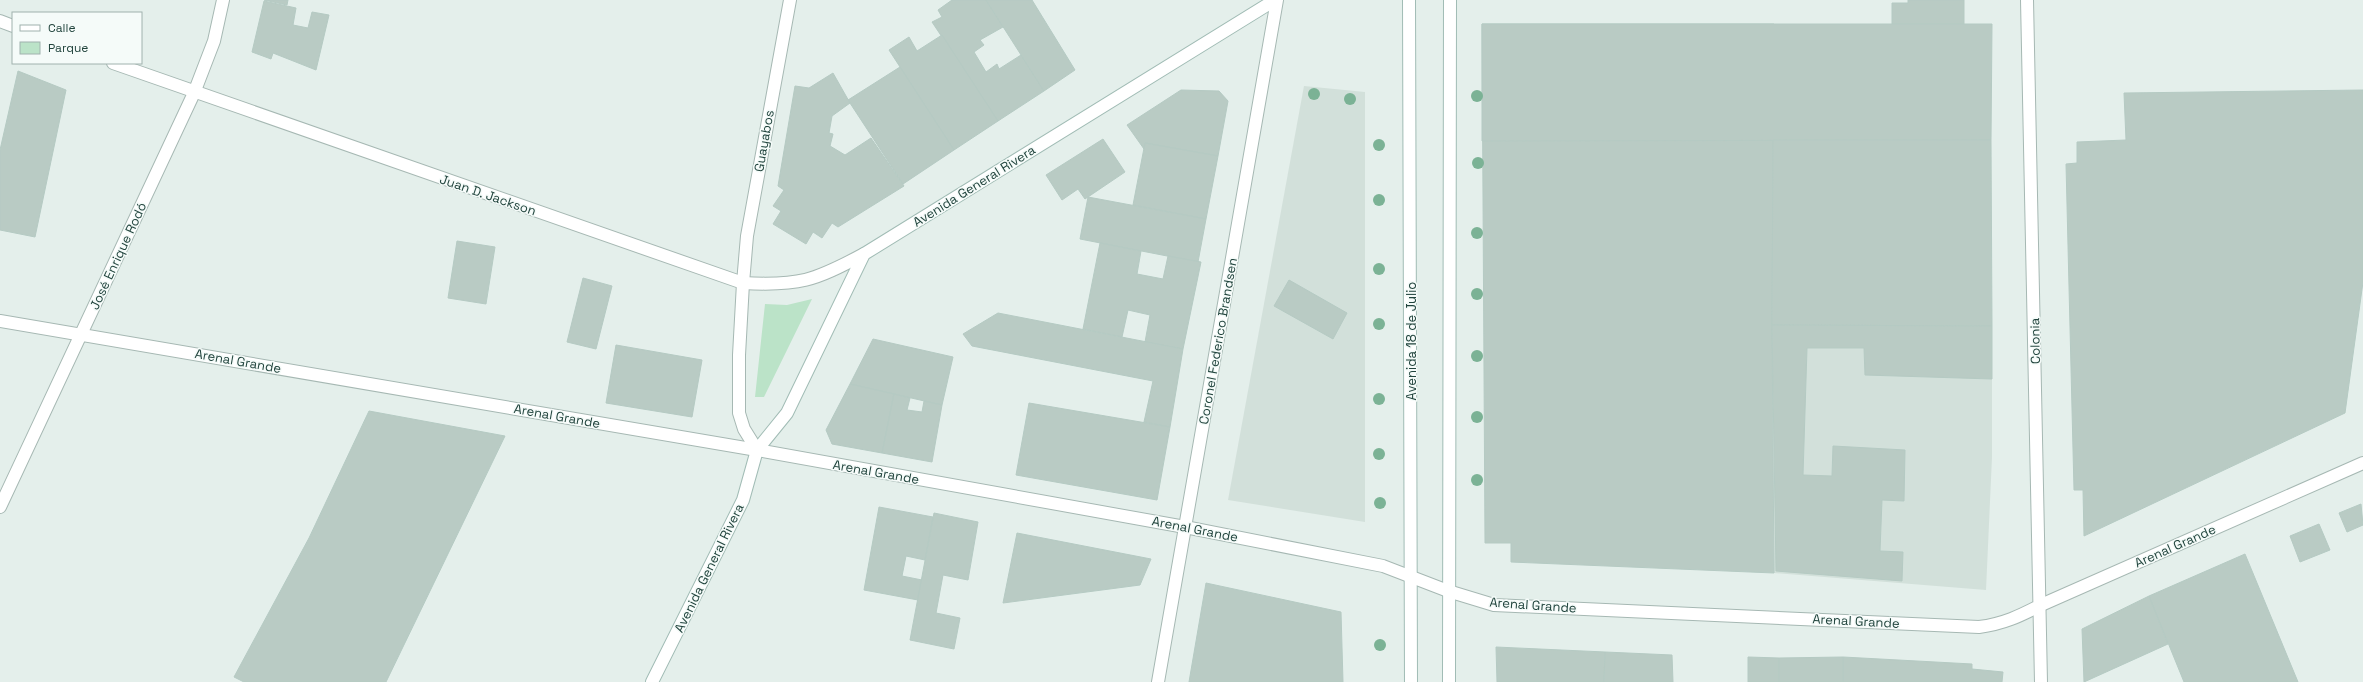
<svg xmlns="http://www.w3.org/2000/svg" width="2363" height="682" viewBox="0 0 2363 682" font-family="'Space Grotesk',sans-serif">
<rect width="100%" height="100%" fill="#e4efeb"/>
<!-- built -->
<g fill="#d2e0da">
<polygon points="1304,86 1365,92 1365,522 1228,500"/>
<polygon points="1772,325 1992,326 1992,457 1986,590 1774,573"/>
</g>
<!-- green -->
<polygon fill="#bbe3c8" points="812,299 764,397 755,397 765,304 787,305"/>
<!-- building -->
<g fill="#b9cbc4" stroke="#b5cac3">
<polygon points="264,0 288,0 287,5"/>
<polygon points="952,0 986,0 1003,27 980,40 984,45 974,52 986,72 997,64 999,69 1021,55 1044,91 998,121 932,22 942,17 938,10"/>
<polygon points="986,0 1032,0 1075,70 1044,91"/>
<polygon points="1908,0 1964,0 1964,24 1892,24 1892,3 1908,3"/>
<polygon points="264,1 296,8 293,25 308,28 312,12 329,15 316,70 273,53 271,59 252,52"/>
<polygon points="1482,24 1774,24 1772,325 1774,573 1511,562 1511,543 1485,543"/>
<polygon points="1482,24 1992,24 1991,140 1482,141"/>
<polygon points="942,35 998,121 954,150 889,50 909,37 917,51"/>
<polygon points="900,67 954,150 903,184 848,100"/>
<polygon points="18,71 66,90 35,237 0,230 0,150"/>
<polygon points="833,73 850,103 832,116 829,133 833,134 830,146 845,155 871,138 904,186 838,227 832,223 822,238 813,232 806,244 773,224 781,211 773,206 784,190 778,186 795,86 809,88"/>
<polygon points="1181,90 1219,91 1228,101 1218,156 1145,143 1144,149 1127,125"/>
<polygon points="2363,90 2363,282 2345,413 2084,536 2083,490 2074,490 2066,164 2077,163 2077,142 2126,140 2124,93"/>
<polygon points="1103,139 1125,172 1085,199 1078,189 1062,200 1046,175"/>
<polygon points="1773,140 1991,140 1992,326 1772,325"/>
<polygon points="1145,143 1218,156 1206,219 1133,205"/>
<polygon points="1088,197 1206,219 1198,262 1080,239"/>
<polygon points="457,241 495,247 486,304 448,298"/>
<polygon points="1100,243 1141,251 1137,274 1163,279 1168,256 1201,262 1183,349 1145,342 1150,315 1128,310 1122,337 1083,329"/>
<polygon points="583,278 612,286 596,349 567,342"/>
<polygon points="1289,280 1347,313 1333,339 1274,306"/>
<polygon points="998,313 1183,349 1170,427 1144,422 1153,381 972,346 963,334"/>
<polygon points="1772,325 1992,326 1992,379 1865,375 1864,348 1807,348 1803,475 1832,476 1833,446 1905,450 1904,501 1882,500 1880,551 1903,552 1902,581 1776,571"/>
<polygon points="873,339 953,357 942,405 850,384"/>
<polygon points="616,345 702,360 692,417 606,403"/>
<polygon points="850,384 894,394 882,453 832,444 826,430"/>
<polygon points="894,394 910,398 907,410 922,412 924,401 942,405 932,462 882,453"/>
<polygon points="1029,403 1170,427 1157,500 1016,475"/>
<polygon points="369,411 505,436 386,682 244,682 234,677 309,538"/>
<polygon points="2361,504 2363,525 2347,532 2339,513"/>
<polygon points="879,507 933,517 925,560 906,556 902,576 922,580 918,600 864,590"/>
<polygon points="934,513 978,522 968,580 943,575 936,613 960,618 954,649 910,640"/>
<polygon points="2319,524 2330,550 2300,562 2290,536"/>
<polygon points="1017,533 1151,559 1140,585 1003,603"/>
<polygon points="2245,554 2298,682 2184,682 2149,596"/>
<polygon points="1206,583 1341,612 1343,682 1189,682"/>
<polygon points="2149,596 2168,644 2084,682 2082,629"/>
<polygon points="1496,647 1605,652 1604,682 1497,682"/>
<polygon points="1605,652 1672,655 1673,682 1604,682"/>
<polygon points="1748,657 1779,658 1779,682 1748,682"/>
<polygon points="1843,657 1972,664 1972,669 2003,672 2002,682 1843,682"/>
<polygon points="1843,657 1843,682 1779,682 1779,658"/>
</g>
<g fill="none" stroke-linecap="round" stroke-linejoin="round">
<defs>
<g id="minor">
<polyline points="2027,0 2041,682"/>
<path d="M0,321L757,450L1185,527L1383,566L1448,591L1494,605L1979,627C2003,624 2020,616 2041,605L2363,463"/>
<polyline points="1158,682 1277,0"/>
</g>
<g id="tertiary">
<polyline points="0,21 13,26"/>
<path d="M113,63L743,283C799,286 814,281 864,254"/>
<polyline points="757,450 744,429 739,413 739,355 743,283 747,236 790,0"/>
<polyline points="0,507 194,93 214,41 223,0"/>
</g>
<g id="secondary">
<polyline points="1409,0 1411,682"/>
<polyline points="652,682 743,500 757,450 787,413 864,254 1275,0"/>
<polyline points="1449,682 1450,0"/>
</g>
</defs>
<!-- minor casing -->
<use href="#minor" stroke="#a6b8b3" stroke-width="14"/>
<!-- tertiary casing -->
<use href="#tertiary" stroke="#a6b8b3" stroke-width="14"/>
<!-- secondary casing -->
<use href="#secondary" stroke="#a1bcb5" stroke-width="14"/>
<!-- minor -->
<use href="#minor" stroke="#fff" stroke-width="12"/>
<!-- tertiary -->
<use href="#tertiary" stroke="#fff" stroke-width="12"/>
<!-- secondary -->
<use href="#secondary" stroke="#fff" stroke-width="12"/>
</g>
<!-- trees -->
<g fill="#7bb295">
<circle cx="1314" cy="94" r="6"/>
<circle cx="1477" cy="96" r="6"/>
<circle cx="1350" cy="99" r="6"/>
<circle cx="1379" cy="145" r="6"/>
<circle cx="1478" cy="163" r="6"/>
<circle cx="1379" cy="200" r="6"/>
<circle cx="1477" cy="233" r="6"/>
<circle cx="1379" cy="269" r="6"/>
<circle cx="1477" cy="294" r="6"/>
<circle cx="1379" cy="324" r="6"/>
<circle cx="1477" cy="356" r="6"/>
<circle cx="1379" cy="399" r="6"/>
<circle cx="1477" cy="417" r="6"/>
<circle cx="1379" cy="454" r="6"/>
<circle cx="1477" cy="480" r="6"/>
<circle cx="1380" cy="503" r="6"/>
<circle cx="1380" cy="645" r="6"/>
</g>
<g text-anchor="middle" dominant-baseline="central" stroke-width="3" stroke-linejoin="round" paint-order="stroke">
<!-- street labels -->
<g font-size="13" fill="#21443d" stroke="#f5fbf9">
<text transform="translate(764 141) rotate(-80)">Guayabos</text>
<text transform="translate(974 186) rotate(-32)">Avenida General Rivera</text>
<text transform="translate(488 195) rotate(19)">Juan D. Jackson</text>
<text transform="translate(118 256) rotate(-65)">José Enrique Rodó</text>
<text transform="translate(1218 341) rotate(-80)">Coronel Federico Brandsen</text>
<text transform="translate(1411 341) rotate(-90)">Avenida 18 de Julio</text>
<text transform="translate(2035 341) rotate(-91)">Colonia</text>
<text transform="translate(238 361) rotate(10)">Arenal Grande</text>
<text transform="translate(557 416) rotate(10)">Arenal Grande</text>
<text transform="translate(876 472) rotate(10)">Arenal Grande</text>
<text transform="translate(1195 529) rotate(11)">Arenal Grande</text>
<text transform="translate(2175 546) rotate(-24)">Arenal Grande</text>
<text transform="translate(709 568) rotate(-64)">Avenida General Rivera</text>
<text transform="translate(1533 605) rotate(4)">Arenal Grande</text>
<text transform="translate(1856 621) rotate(3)">Arenal Grande</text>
</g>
</g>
<!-- legend -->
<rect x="12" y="12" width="130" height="52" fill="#f5fbf9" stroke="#a0b2ae"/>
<rect x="20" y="25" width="20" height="6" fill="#ffffff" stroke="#a0b2ae"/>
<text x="48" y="32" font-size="12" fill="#21443d">Calle</text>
<rect x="20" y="42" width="20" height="12" fill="#bbe3c8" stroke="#a0b2ae"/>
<text x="48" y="52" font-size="12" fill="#21443d">Parque</text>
</svg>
